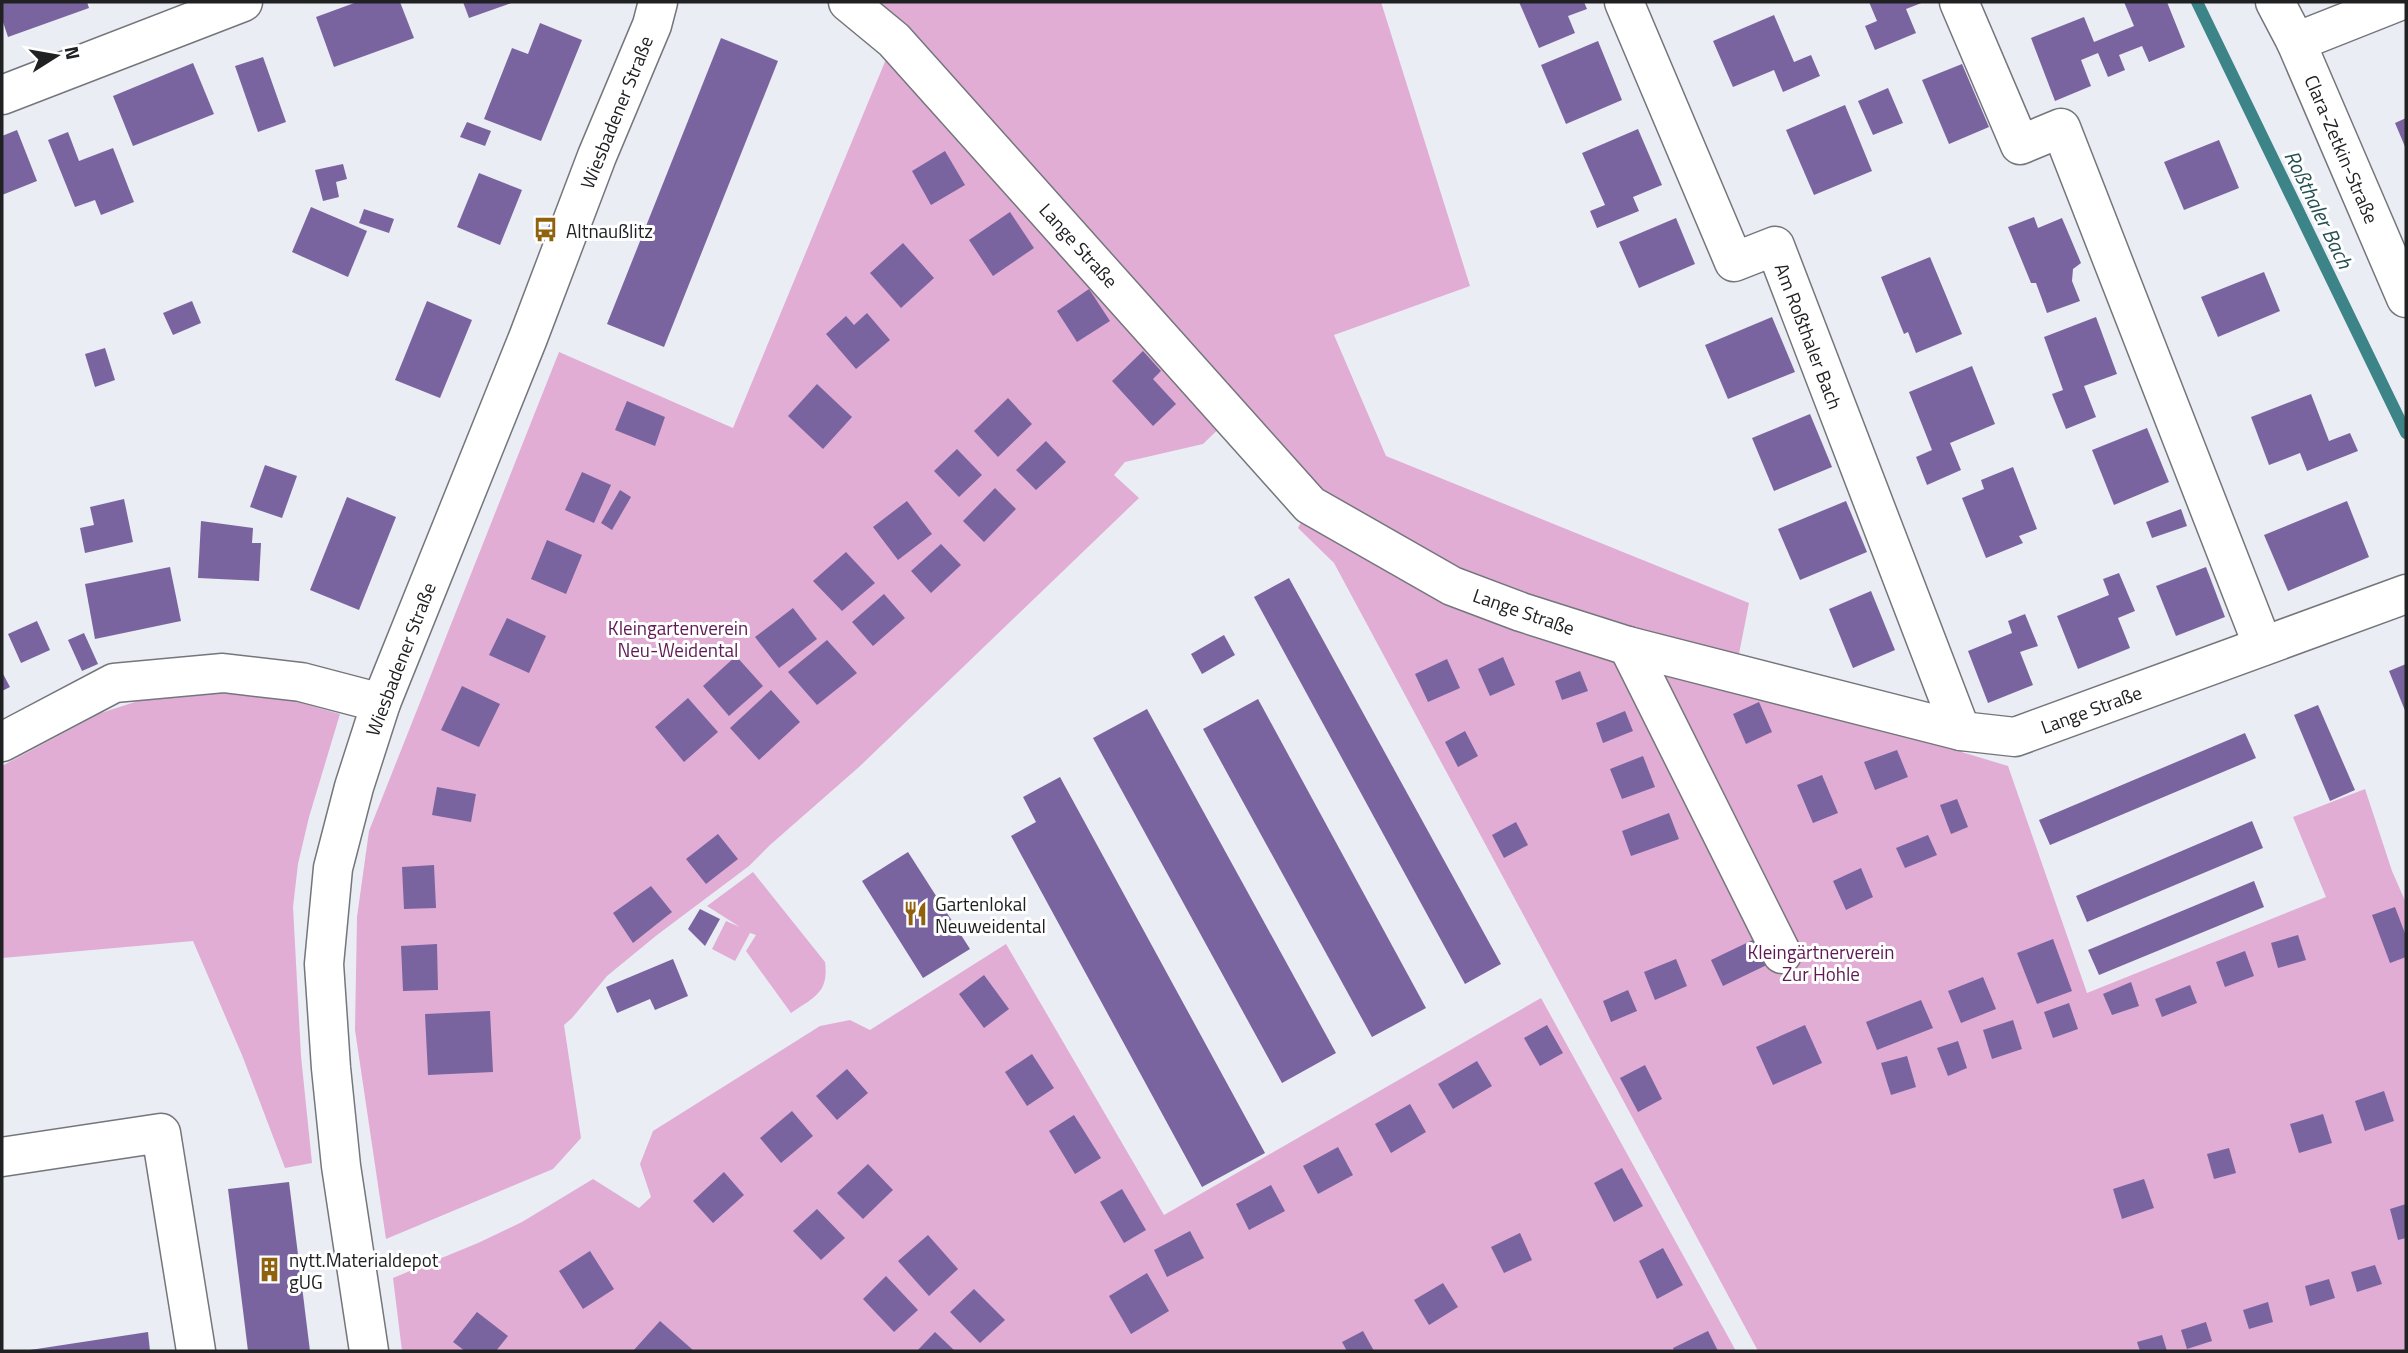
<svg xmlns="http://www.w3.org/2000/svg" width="2408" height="1353" viewBox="0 0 2408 1353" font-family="'Titillium Web',sans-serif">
<rect width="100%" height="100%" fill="#eaedf3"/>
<!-- green -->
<g fill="#e1add5">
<polygon points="877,2 1381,2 1470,286 1334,335 1386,456 1749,603 1738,659 1726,681 2008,766 2087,993 2326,897 2293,817 2365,789 2392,871 2406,903 2406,1351 1758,1351 1334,563 1298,528 1310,505 1232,416 1203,444 1125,462 1114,475 1139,498 859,767 770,845 749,866 657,935 607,976 572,1018 564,1025 581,1138 553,1169 386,1239 355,1030 357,917 369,831 559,352 733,428 894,40"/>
<polygon points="249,688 340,714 309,817 298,864 293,907 301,1056 312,1163 285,1168 242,1055 193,941 2,958 2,766 101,713 147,698"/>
<path d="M753,872L825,962C829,993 814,997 791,1013L746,951L756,935L750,933L735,961L712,949L726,921L740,927L707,906Z"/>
<polygon points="1006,944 1164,1215 1541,998 1736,1351 402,1351 393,1278 478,1243 522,1222 593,1179 639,1208 651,1197 640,1164 653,1131 820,1026 850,1020 870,1030"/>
</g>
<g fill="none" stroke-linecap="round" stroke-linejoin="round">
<!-- stream -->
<polyline stroke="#3d8488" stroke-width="12" points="2197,2 2406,433"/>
</g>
<!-- building -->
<g fill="#7a649f">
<polygon points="2,2 87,2 89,8 8,37 2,19"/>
<polygon points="357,2 400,2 414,38 334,67 316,17"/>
<polygon points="463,2 514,2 469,18"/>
<polygon points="1519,2 1584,2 1587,9 1568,16 1575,33 1539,48"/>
<polygon points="1869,2 1924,2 1906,9 1916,33 1875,50 1865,26 1877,21"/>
<polygon points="2124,2 2167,2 2185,47 2149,62 2142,46 2119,55 2125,70 2108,77 2098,53 2081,60 2091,86 2055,101 2031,38 2084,17 2094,42 2134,26"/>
<polygon points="1774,15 1794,62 1811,55 1820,76 1783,92 1774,70 1733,87 1713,41"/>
<polygon points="540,23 582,40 541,141 484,119 512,48 528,54"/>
<polygon points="721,38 778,61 664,347 607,324"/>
<polygon points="1598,41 1622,100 1566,124 1541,65"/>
<polygon points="263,57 286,122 258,132 235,66"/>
<polygon points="193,63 214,114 133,146 113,96"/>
<polygon points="1962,64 1989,127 1949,144 1922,80"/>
<polygon points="1888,88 1903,123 1873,135 1858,101"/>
<polygon points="1845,105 1872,171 1814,195 1786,130"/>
<polygon points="2406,118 2406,149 2395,123"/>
<polygon points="467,122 491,131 485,146 460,137"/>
<polygon points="1638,129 1662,185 1633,197 1639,211 1597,228 1590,211 1605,205 1582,153"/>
<polygon points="17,130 37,181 2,195 2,136"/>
<polygon points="68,132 79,161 113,148 134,202 101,215 95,200 75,207 48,140"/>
<polygon points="2219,140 2239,188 2184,210 2164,162"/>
<polygon points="945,151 965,185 931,205 912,171"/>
<polygon points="343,164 347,179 336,182 339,197 323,201 315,170"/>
<polygon points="479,173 522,190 500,245 457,227"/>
<polygon points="311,207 367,231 348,277 292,252"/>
<polygon points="364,209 394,219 389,233 359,223"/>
<polygon points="1010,212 1034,248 993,276 969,240"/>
<polygon points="2034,217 2038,228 2062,218 2081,263 2073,269 2072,281 2080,301 2047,313 2036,283 2031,283 2008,227"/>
<polygon points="1676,218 1695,264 1639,288 1619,242"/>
<polygon points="903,243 934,278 901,308 870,273"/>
<polygon points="1930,257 1962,334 1916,353 1908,332 1904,334 1881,277"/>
<polygon points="2264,272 2280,311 2218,337 2201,297"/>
<polygon points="1089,289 1110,321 1077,342 1057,311"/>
<polygon points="192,301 201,323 173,335 163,313"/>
<polygon points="427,301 472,320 440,398 395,380"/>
<polygon points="867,313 890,340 856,369 826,334 846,316 854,325"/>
<polygon points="1772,317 1795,372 1728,399 1705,345"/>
<polygon points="2096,317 2117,374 2084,386 2096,417 2066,429 2052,394 2063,390 2044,337"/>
<polygon points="105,348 115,380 95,387 85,354"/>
<polygon points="1143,351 1161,371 1153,379 1176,404 1153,426 1112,381"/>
<polygon points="1972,366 1995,424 1950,443 1961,470 1927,485 1916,457 1932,450 1909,392"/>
<polygon points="817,384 852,417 823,449 788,416"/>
<polygon points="2311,394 2329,441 2350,433 2358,451 2307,471 2300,453 2269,465 2251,417"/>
<polygon points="1008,398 1032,424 998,457 974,431"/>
<polygon points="627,401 665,417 655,446 615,430"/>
<polygon points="1810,414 1832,467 1774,491 1752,438"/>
<polygon points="2147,428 2169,482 2114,505 2092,450"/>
<polygon points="1046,441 1066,462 1036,490 1016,470"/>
<polygon points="957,449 982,475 959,497 934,471"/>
<polygon points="265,465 297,476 282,518 250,507"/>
<polygon points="2013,467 2037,529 2019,536 2023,543 1986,558 1962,498 1984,489 1981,480"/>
<polygon points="582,472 611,485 594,523 565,510"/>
<polygon points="995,488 1016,509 984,542 963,521"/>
<polygon points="620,490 631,497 612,530 601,523"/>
<polygon points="347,497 396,517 359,610 310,590"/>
<polygon points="124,499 133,542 85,553 80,528 94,525 90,507"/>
<polygon points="907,501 932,534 898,560 873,527"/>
<polygon points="1846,501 1867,552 1800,580 1778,529"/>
<polygon points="2347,501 2369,557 2288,591 2264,535"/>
<polygon points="2181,509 2187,526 2152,538 2146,522"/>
<polygon points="201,521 253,528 252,543 261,543 259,581 198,578"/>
<polygon points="547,540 582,555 566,594 531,579"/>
<polygon points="941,544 961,565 931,593 911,571"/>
<polygon points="846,552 875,583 842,611 813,581"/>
<polygon points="170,567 181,621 95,639 85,584"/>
<polygon points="2206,567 2225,617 2176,636 2156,586"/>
<polygon points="2119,573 2135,611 2118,618 2130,648 2078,669 2057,616 2109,595 2103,579"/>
<polygon points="1289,578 1501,964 1465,984 1254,597"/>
<polygon points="1871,591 1895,650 1853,668 1829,609"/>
<polygon points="884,594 905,618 873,646 852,622"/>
<polygon points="793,608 817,639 779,668 755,637"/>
<polygon points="2025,614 2038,646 2020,652 2033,685 1988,703 1968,651 2012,633 2008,621"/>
<polygon points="507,618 546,636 529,673 489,655"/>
<polygon points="37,621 50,650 21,663 8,634"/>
<polygon points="84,633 98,664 82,671 68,640"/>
<polygon points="1224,635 1235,655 1202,674 1191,654"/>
<polygon points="827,640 857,673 817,705 788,672"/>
<polygon points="736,656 763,686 729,716 703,686"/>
<polygon points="1503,657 1515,685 1490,696 1478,669"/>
<polygon points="1447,659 1460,688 1428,702 1415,674"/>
<polygon points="2406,664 2406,713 2389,671"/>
<polygon points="1580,671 1588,691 1562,700 1555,681"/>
<polygon points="2,672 10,687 2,691"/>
<polygon points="462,686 500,704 479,747 441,730"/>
<polygon points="771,690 800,722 759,760 730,728"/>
<polygon points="688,698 718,732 684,762 655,727"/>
<polygon points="1258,699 1426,1008 1372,1037 1203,729"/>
<polygon points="1759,702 1772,732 1746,744 1733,714"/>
<polygon points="2318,705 2355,790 2330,801 2294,715"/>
<polygon points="1147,709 1336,1053 1282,1083 1093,738"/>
<polygon points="1625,711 1633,731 1603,743 1596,723"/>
<polygon points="1465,731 1478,756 1458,767 1445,742"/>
<polygon points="2245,733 2256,758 2050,845 2039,820"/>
<polygon points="1897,750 1908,777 1875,790 1864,762"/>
<polygon points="1643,756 1655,787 1622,799 1610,769"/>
<polygon points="1822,775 1838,813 1813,823 1797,785"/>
<polygon points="1060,777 1265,1153 1202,1187 1011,836 1036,822 1023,797"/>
<polygon points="437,787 476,794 471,822 432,815"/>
<polygon points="1957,799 1968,827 1951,834 1940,805"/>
<polygon points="1669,813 1679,839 1631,856 1622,831"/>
<polygon points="2252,821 2263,848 2087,922 2076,896"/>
<polygon points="1516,822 1528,845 1504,858 1492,835"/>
<polygon points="718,834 738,859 706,884 686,859"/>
<polygon points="1928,835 1937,855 1905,868 1896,848"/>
<polygon points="908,852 970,949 923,978 862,881"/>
<polygon points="434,865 436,908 404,909 402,867"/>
<polygon points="1861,868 1873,897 1846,910 1833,881"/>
<polygon points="2254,881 2264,907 2099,975 2088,950"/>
<polygon points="651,886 672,912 633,943 613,913"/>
<polygon points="2395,907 2406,936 2406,957 2390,963 2372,915"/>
<polygon points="700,909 720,919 705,946 688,929"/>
<polygon points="2298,935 2306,960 2278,968 2271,943"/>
<polygon points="1761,936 1773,962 1723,986 1711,960"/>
<polygon points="2053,939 2072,991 2037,1004 2017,953"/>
<polygon points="437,944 438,990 403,991 401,946"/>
<polygon points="2245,951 2254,976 2225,987 2216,962"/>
<polygon points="673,959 688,996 655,1010 650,999 617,1013 606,987"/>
<polygon points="1676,959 1687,986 1655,1000 1644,972"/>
<polygon points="984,975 1009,1009 984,1028 959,994"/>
<polygon points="1983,977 1996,1009 1961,1023 1948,991"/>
<polygon points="2131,982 2139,1006 2112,1015 2103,994"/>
<polygon points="2190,985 2197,1003 2162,1017 2155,999"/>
<polygon points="1628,990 1637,1011 1611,1022 1603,1001"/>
<polygon points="1921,1000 1933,1028 1877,1050 1866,1022"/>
<polygon points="2069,1003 2078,1029 2053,1038 2044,1012"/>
<polygon points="490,1011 493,1072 428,1075 425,1014"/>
<polygon points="2013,1020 2022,1049 1992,1059 1983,1030"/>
<polygon points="1547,1025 1563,1053 1540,1066 1524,1038"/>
<polygon points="1805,1025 1822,1063 1773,1085 1756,1047"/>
<polygon points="1958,1041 1967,1068 1948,1076 1937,1048"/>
<polygon points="1032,1054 1054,1088 1027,1106 1005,1072"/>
<polygon points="1907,1056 1916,1087 1891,1095 1881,1063"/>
<polygon points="1477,1061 1492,1086 1453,1109 1438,1084"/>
<polygon points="1645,1065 1662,1099 1638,1112 1620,1078"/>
<polygon points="847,1069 868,1093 837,1120 816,1096"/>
<polygon points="2384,1091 2394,1121 2365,1131 2355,1101"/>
<polygon points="1410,1104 1426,1132 1391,1153 1375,1124"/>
<polygon points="792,1111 813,1136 781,1163 760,1138"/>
<polygon points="2323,1114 2332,1143 2299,1153 2290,1124"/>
<polygon points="1074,1115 1101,1158 1075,1174 1049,1131"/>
<polygon points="1338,1147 1353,1175 1318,1194 1303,1166"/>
<polygon points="2229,1148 2236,1173 2214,1179 2207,1154"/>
<polygon points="868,1164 893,1190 863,1219 837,1193"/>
<polygon points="1622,1168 1643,1206 1614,1222 1594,1183"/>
<polygon points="724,1172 744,1195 713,1223 693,1201"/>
<polygon points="2144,1179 2154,1208 2122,1219 2113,1189"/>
<polygon points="289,1182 310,1351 248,1351 228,1189"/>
<polygon points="1271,1185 1285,1211 1249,1230 1236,1204"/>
<polygon points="1122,1189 1146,1230 1124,1243 1100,1202"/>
<polygon points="2406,1204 2406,1238 2398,1240 2390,1209"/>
<polygon points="817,1209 845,1238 821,1260 793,1231"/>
<polygon points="1190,1231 1204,1258 1167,1277 1154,1250"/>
<polygon points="1520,1233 1532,1260 1504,1273 1491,1247"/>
<polygon points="928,1235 958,1269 929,1296 898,1261"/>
<polygon points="1663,1248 1683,1285 1657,1299 1639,1261"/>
<polygon points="590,1251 614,1289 583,1309 559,1271"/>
<polygon points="2375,1265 2382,1284 2357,1292 2351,1272"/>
<polygon points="1147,1273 1169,1311 1131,1334 1109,1296"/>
<polygon points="886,1276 918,1310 894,1332 863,1299"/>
<polygon points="2329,1279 2335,1298 2310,1306 2305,1286"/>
<polygon points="1443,1283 1458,1307 1429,1325 1414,1300"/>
<polygon points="974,1289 1005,1320 980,1343 950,1312"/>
<polygon points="2268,1302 2273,1322 2249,1329 2243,1310"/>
<polygon points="477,1312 508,1336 496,1351 465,1351 453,1342"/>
<polygon points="660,1321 694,1351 633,1351"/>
<polygon points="2206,1322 2212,1341 2187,1349 2181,1330"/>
<polygon points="1363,1331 1374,1351 1347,1351 1342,1342"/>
<polygon points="1708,1331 1718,1351 1674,1351 1673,1348"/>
<polygon points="148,1332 150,1351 30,1351 30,1350"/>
<polygon points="935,1332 955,1351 917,1351"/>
<polygon points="2162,1335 2167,1351 2140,1351 2137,1342"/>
</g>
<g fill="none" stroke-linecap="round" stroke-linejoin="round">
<defs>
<g id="minor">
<polyline points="848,2 894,40 1310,505 1452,586 1521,612 1628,646 1961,731 2015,737 2406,594"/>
<polyline points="1624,2 1734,262 1775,246 1961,731"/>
<polyline points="1959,2 2020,145 2061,128 2263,646"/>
<polyline points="2275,2 2296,42 2406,298"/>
<polyline points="2296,42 2397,2"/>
<polyline points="2,95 243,2"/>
<polyline points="1628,646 1782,954"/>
<polyline points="2,742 114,683 223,673 301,682 381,703"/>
<polyline points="2,1157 161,1133 196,1351"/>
<polyline points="369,1351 341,1166 331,1068 324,964 333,868 354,787 381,703 528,338 597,156 652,25 658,2"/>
</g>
</defs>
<!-- minor casing -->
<use href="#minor" stroke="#73767b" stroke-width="41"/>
<!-- minor -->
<use href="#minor" stroke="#fff" stroke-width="38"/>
</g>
<!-- icons -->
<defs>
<symbol id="bus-bare" viewBox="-9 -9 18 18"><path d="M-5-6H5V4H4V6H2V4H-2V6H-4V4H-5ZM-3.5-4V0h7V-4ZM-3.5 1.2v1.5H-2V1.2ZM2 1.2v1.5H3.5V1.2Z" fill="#91620e" stroke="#fff" stroke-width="2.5" paint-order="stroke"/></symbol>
<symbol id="restaurant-bare" viewBox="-9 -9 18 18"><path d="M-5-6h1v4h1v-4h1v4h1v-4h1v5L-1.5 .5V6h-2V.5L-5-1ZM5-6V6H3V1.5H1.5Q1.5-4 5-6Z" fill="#91620e" stroke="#fff" stroke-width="2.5" paint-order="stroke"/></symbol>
<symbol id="building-bare" viewBox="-9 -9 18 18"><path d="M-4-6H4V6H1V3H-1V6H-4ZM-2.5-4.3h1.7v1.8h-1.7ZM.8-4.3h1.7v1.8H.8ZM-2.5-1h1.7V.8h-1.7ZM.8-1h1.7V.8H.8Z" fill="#91620e" stroke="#fff" stroke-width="2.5" paint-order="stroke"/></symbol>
</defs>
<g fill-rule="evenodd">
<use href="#bus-bare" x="528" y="212" width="35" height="35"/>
<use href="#restaurant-bare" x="898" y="896" width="35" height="35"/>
<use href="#building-bare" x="252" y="1252" width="35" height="35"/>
</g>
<g text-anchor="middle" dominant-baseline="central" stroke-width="6" stroke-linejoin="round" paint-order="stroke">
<!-- street labels -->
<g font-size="19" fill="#202123" stroke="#fff">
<text transform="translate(616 112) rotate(-68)">Wiesbadener Straße</text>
<text transform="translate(2342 149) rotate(67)">Clara-Zetkin-Straße</text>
<text transform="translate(1079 245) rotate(48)">Lange Straße</text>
<text transform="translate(1809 336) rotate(69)">Am Roßthaler Bach</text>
<text transform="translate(1524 611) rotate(19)">Lange Straße</text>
<text transform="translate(400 659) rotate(-69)">Wiesbadener Straße</text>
<text transform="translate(2091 709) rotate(-20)">Lange Straße</text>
</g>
<!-- poi labels -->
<g font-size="19" fill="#202123" stroke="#fff" text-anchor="start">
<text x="566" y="230">Altnaußlitz</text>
<text x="935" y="903">Gartenlokal<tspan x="935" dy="22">Neuweidental</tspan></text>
<text x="289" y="1259">nytt.Materialdepot<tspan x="289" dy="22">gUG</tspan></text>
</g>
<!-- park labels -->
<g font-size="19" fill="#5f1a54" stroke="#fff">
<text x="678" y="627">Kleingartenverein<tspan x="678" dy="22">Neu-Weidental</tspan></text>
<text x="1821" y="951">Kleingärtnerverein<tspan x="1821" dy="22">Zur Hohle</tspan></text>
</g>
<!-- water labels -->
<g font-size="21" font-style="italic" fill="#255154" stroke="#fff">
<text transform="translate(2319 209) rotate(64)">Roßthaler Bach</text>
</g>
</g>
<!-- border -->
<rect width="2408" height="1353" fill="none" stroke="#202123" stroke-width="7"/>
<!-- north arrow -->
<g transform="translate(56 56) rotate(79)" stroke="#ffffff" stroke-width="5" paint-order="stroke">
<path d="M0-5L12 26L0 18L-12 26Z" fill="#202123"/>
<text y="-10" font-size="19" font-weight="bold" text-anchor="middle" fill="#202123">N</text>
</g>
</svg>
